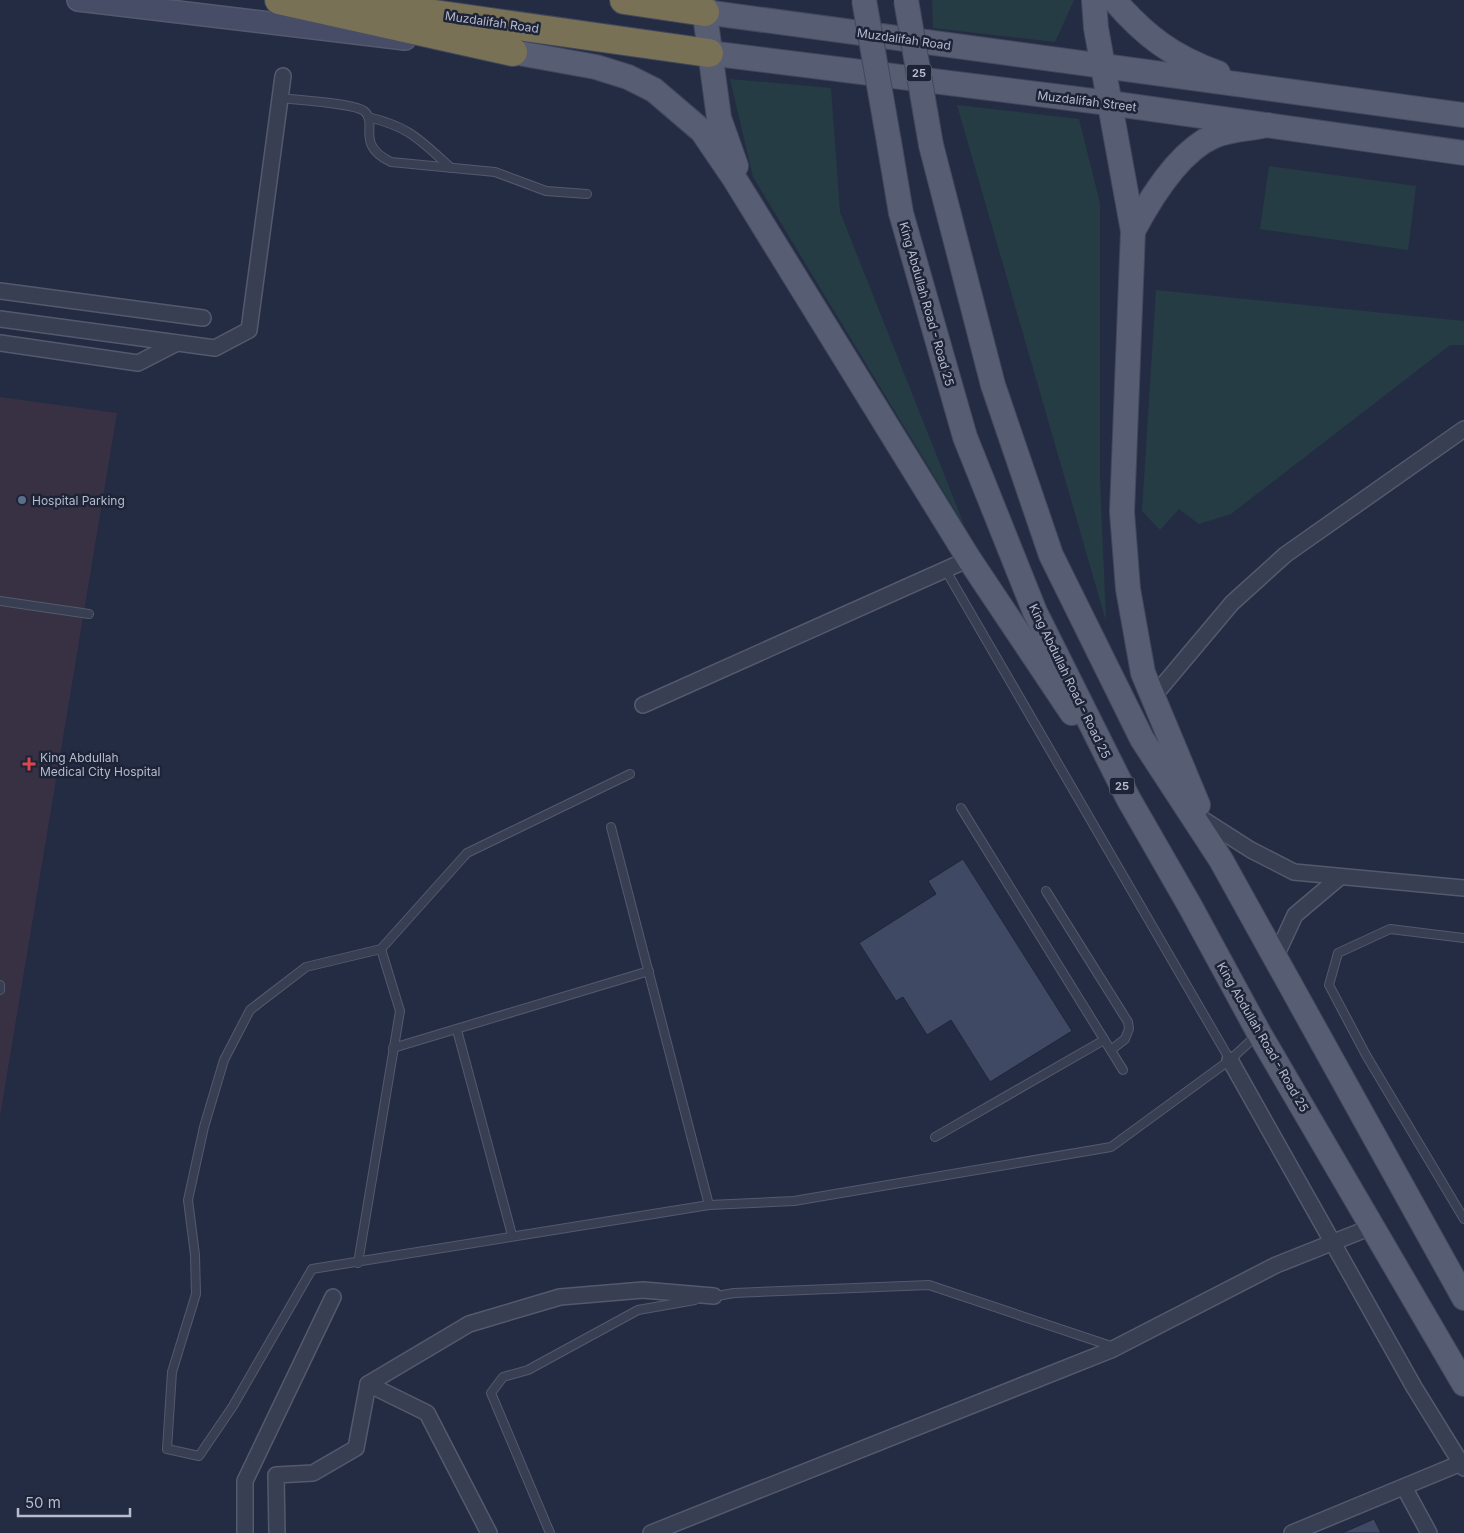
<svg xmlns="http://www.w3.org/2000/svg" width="1464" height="1533" viewBox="0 0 1464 1533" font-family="Inter,sans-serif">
<rect width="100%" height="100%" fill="#242c43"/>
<!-- medical -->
<polygon fill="#373143" points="0,397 117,413 0,1116"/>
<!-- green -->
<g fill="#263c44">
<polygon points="932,0 1074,0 1055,42 933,28"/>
<polygon points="730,79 831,88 840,212 965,527 753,177"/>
<polygon points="957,105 1079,119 1100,203 1100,479 1106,621"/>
<polygon points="1269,166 1416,186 1408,250 1260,229"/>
<polygon points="1156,290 1464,321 1464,345 1450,345 1231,514 1199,524 1179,509 1160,530 1142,511"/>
</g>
<!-- building -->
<g fill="#404964" stroke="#20263a">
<polygon points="963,859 1072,1031 990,1082 951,1020 927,1035 903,997 896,1001 859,943 936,894 928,881"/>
<polygon points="1374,1519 1381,1533 1342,1533"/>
</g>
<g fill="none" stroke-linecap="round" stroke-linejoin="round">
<defs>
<g id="lane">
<path d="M280,98C296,100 353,103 364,111C379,123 354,144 391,162L495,172L546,191L587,194"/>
<path d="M368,117C410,127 420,140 451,168"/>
<polyline points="945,569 1230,1060"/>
<polyline points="0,601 89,614"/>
<polyline points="630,774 467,853 381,949 306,967 250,1010 224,1060 204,1127 188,1200 195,1255 196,1294 172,1372 167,1449 199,1456 233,1406 312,1269 709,1205 794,1201 1111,1147 1230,1060 1257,1035"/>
<polyline points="961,808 1123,1070"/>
<polyline points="611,827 709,1205"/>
<polyline points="1046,891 1128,1022 1129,1029 1125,1039 1111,1050"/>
<polyline points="1464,938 1390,929 1338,953 1329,985 1366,1055 1464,1219"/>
<polyline points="0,985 0,990"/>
<polyline points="457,1030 512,1235"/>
<polyline points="393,1048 649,971"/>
<polyline points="935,1137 1104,1040"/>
<polyline points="358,1263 400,1011 381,949"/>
<polyline points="711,1297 734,1293 929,1285 1114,1347"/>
<polyline points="550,1533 491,1393 503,1377 528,1370 638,1310 695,1300"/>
</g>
<g id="street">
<polyline points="0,291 203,318"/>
<polyline points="0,319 215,348 249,330 283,76"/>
<polyline points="0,343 138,363 177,343"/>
<polyline points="1153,697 1232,603 1285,555 1464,429"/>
<polyline points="643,705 969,559"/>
<polyline points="1204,820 1251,850 1294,872 1464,888"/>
<polyline points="1275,958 1295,915 1340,877"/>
<polyline points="1230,1060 1414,1387 1464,1468"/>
<polyline points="368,1384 427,1413 489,1533"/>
<polyline points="1404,1487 1429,1533"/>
<polyline points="245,1533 245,1481 333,1297"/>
<polyline points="277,1533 276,1475 313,1473 356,1448 368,1384 469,1324 560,1297 643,1290 714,1296"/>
<polyline points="651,1533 1111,1350 1276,1265 1374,1226"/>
<polyline points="1292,1533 1461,1463"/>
</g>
<polyline id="secondary" points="78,0 405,39"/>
<g id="primary">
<polyline points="703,0 719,118 736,166"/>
<polyline points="1094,0 1096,28 1133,231"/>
<path d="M1114,0C1145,36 1173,57 1218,73"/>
<polyline points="705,12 1464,115"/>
<polyline points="513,52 596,67 628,77 654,90 702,131 734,178 969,559 1072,713"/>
<polyline points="709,53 1109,103 1464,153"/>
<polyline points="889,142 901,213 965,437 1035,612 1128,798 1190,906 1259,1033 1464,1384"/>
<polyline points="931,145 993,385 1051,555 1142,739 1221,860 1464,1298"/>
<path d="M1198,805L1143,673L1128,589L1122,512L1133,231C1150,199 1179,151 1214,136C1230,129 1251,129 1267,125"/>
</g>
<g id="highway">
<polyline points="279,0 513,52"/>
<polyline points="335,0 709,53"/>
<polyline points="624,0 705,12"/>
</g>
</defs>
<!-- lane casing -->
<use href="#lane" stroke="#545a6d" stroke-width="10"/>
<!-- street casing -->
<use href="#street" stroke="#545a6d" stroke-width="18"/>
<!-- secondary casing -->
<use href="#secondary" stroke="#545a6d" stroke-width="24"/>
<!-- primary casing -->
<use href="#primary" stroke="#43485c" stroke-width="26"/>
<!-- highway casing -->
<use href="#highway" stroke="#41475a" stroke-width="30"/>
<!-- lane -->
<use href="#lane" stroke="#393f53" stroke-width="8"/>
<!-- street -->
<use href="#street" stroke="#393f53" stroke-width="15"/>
<!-- secondary -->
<use href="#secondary" stroke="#474d66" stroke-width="21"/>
<!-- primary -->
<use href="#primary" stroke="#575e73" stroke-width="24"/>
<!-- highway -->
<use href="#highway" stroke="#797155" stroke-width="28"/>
<defs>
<g id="primary-bridge">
<polyline points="864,0 889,142"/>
<polyline points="906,0 931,145"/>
</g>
</defs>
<!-- primary-bridge casing -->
<use href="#primary-bridge" stroke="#43485c" stroke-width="26" stroke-linecap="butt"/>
<!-- primary-bridge -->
<use href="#primary-bridge" stroke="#575e73" stroke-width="24"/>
</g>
<!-- markers -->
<circle fill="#5c6f8a" stroke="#1e2438" stroke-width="2" cx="22" cy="500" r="5"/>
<path fill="#e0444e" stroke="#1e2438" stroke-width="2" d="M26.5 756.5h5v5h5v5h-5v5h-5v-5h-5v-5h5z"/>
<g text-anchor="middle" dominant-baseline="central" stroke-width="5" stroke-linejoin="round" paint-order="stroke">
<!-- shield labels -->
<g fill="#1e2438" stroke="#888ea0" stroke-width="1">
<rect x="906.5" y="64.5" width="25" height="17" rx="4"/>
<rect x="1109.5" y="777.5" width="25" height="17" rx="4"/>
</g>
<g font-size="11" font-weight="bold" fill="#b6bbcd">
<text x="919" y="73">25</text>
<text x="1122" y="786">25</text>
</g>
<!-- street labels -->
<g font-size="12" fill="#b6bbcd" stroke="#1e2438">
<text transform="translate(492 22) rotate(8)">Muzdalifah Road</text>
<text transform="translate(904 39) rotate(8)">Muzdalifah Road</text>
<text transform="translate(1087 101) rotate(7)">Muzdalifah Street</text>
<text transform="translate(927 304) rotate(74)">King Abdullah Road - Road 25</text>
<text transform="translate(1070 681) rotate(64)">King Abdullah Road - Road 25</text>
<text transform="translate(1263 1037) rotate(60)">King Abdullah Road - Road 25</text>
</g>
<!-- poi labels -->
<g font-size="12" fill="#b6bbcd" stroke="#1e2438" text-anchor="start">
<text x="32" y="500">Hospital Parking</text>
<text x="40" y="757">King Abdullah<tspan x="40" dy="14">Medical City Hospital</tspan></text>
</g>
</g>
<!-- scale -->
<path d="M18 1508v8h112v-8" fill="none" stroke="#b6bbcd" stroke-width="2.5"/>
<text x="25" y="1508" font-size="15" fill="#b6bbcd" stroke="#1e2438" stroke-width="4" paint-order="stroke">50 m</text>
</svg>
